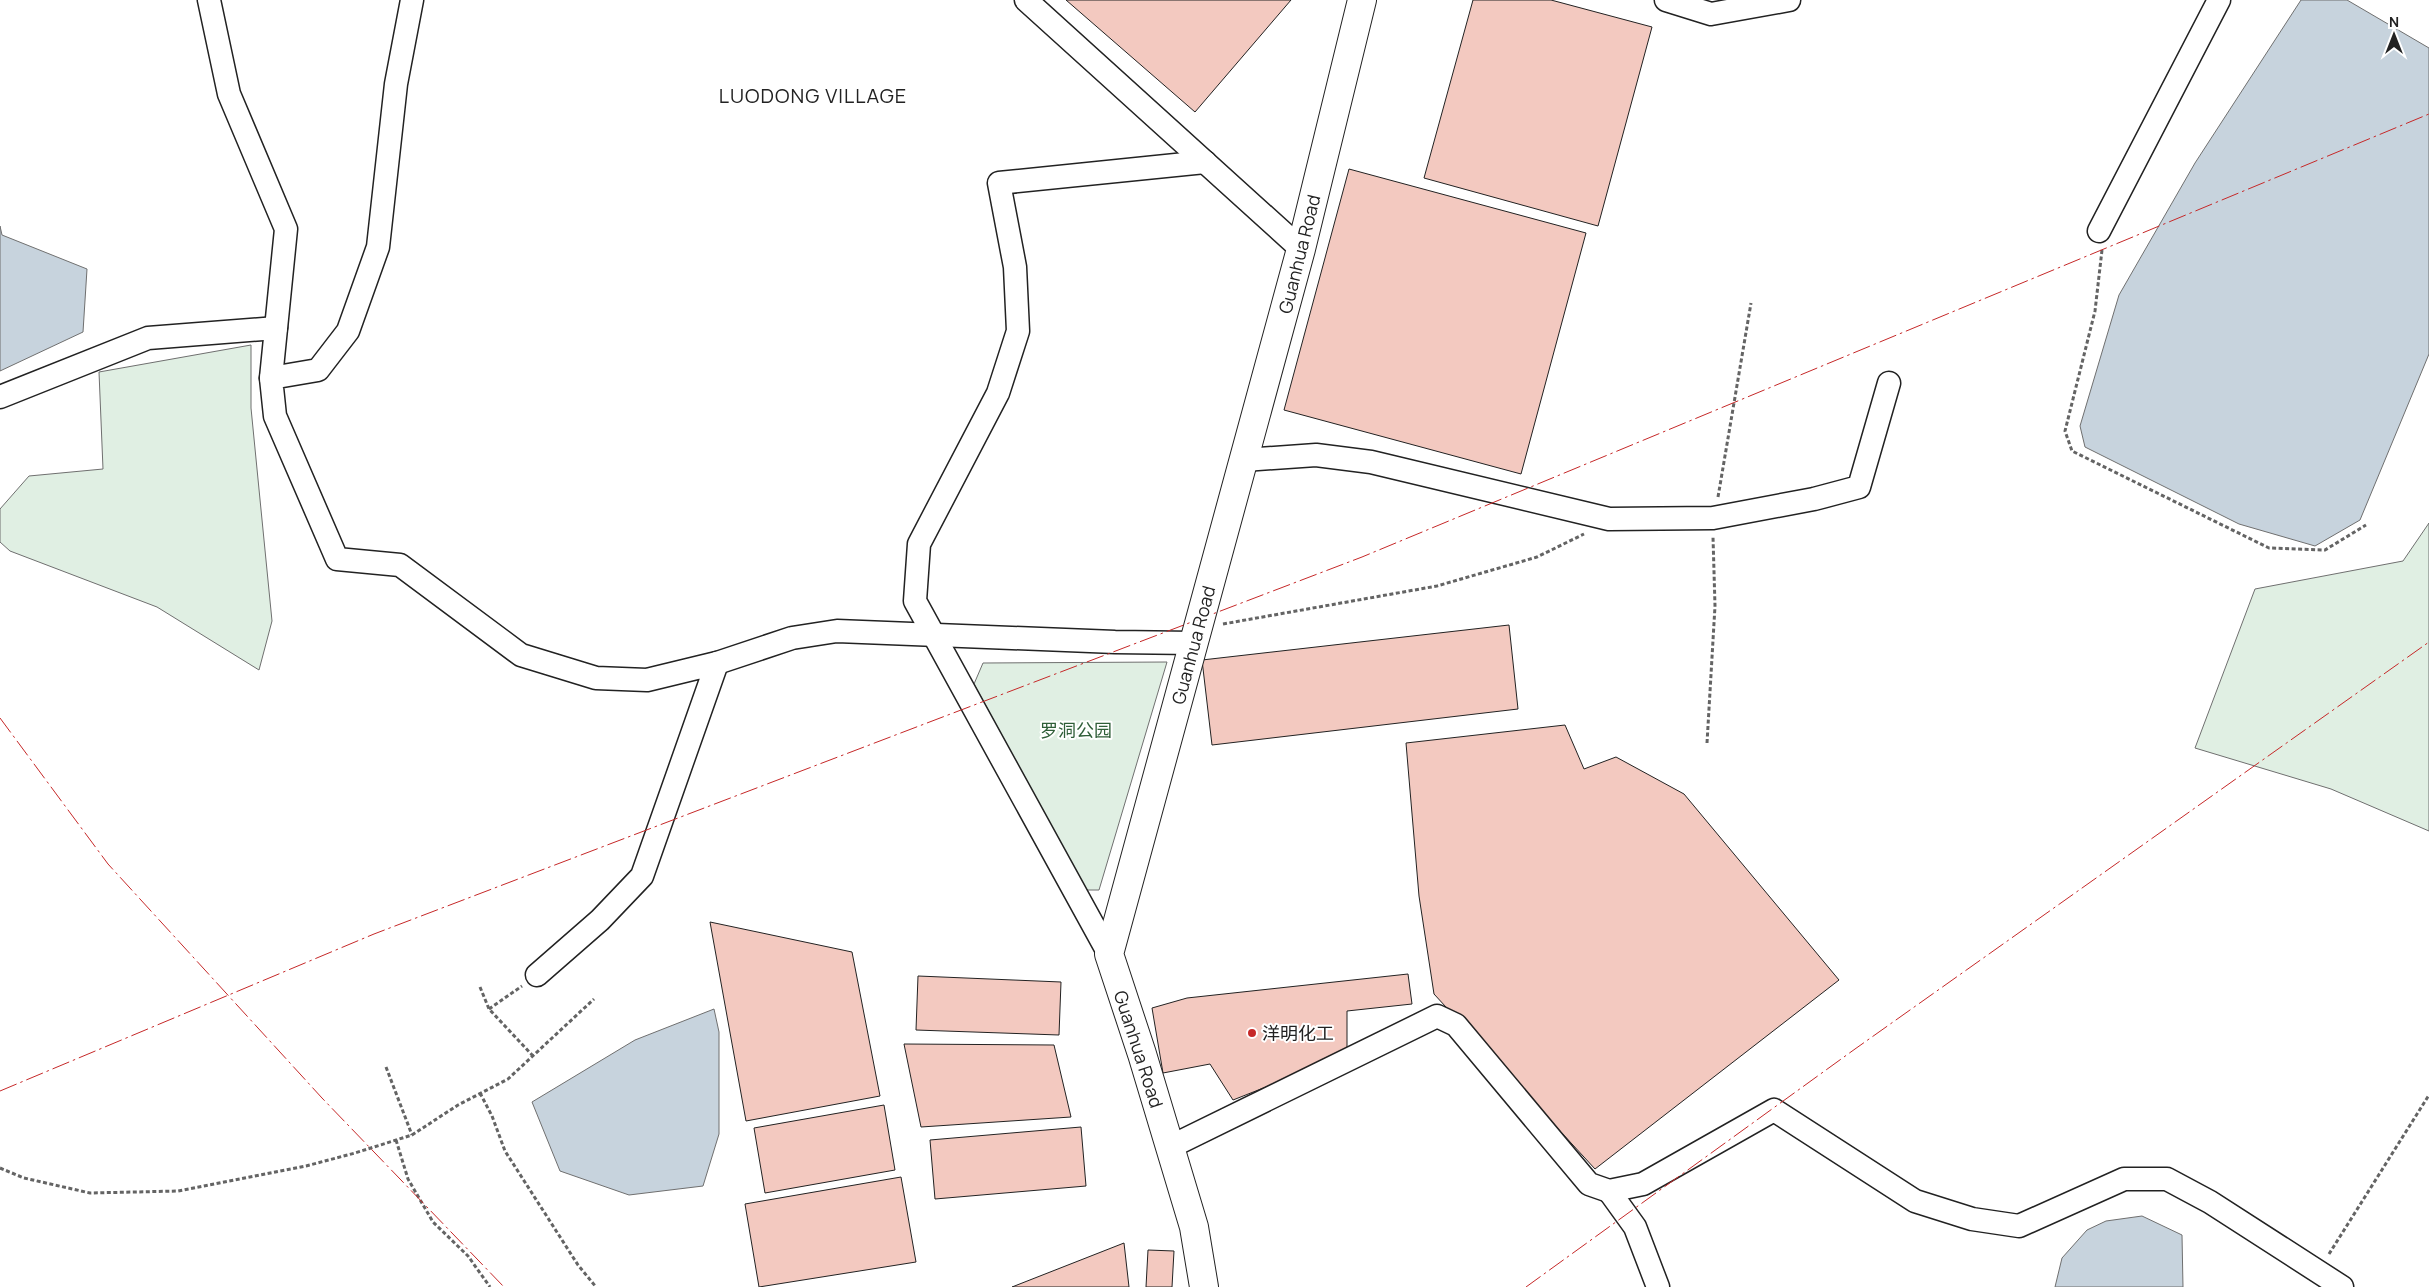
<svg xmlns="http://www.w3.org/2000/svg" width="2429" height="1287" viewBox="0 0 2429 1287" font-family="Manrope,'Noto Sans SC',sans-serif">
<rect width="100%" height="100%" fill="#fff"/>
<!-- green -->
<g fill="#e0efe3" stroke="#6f6f6f">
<polygon points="251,345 251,408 272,621 259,670 157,607 10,551 0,542 0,509 29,476 103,469 99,372"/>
<polygon points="2429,523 2429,831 2331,789 2195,748 2255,589 2403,561"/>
<polygon points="1167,662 1099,890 1086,890 974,684 983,663"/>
</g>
<!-- water -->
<g fill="#c7d3dd" stroke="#6f6f6f">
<polygon points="2301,0 2347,0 2429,48 2429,354 2360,520 2315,546 2239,524 2085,447 2080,426 2119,295 2195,163"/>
<polygon points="0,226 2,235 87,269 83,332 0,371"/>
<polygon points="714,1009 719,1032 719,1134 703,1186 629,1195 560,1171 532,1102 635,1040"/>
<polygon points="2142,1216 2182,1235 2183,1287 2055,1287 2062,1258 2087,1230 2106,1221"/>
</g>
<!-- building -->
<g fill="#f3c9c0" stroke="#222">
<polygon points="1066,0 1291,0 1195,112"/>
<polygon points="1473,0 1551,0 1652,27 1598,226 1424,178"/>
<polygon points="1349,169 1586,233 1521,474 1284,410"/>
<polygon points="1509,625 1518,709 1212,745 1202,660"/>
<polygon points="1565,725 1584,769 1616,757 1684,794 1839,980 1595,1169 1434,994 1419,896 1406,743"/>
<polygon points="710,922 852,952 880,1096 746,1121"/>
<polygon points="1408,974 1412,1004 1347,1011 1347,1055 1233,1100 1210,1064 1163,1073 1152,1008 1187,998"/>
<polygon points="918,976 1061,982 1059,1035 916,1030"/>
<polygon points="904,1044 1054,1045 1071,1117 921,1127"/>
<polygon points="884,1105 895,1170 765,1193 754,1128"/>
<polygon points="1081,1127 1086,1186 935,1199 930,1140"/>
<polygon points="901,1177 916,1262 759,1287 745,1204"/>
<polygon points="1124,1243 1129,1287 1012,1287"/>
<polygon points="1148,1250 1174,1251 1172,1287 1146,1287"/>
</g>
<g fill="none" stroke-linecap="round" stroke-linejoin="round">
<defs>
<g id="minor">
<polyline points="209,0 229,94 286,229 271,378"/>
<polyline points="412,0 396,84 378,247 348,331 318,370 271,378 275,416 337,559 400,565 521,655 596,678 647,680 717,663 642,876 600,920 537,975"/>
<polyline points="1026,0 1301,249"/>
<polyline points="1666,0 1711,14 1789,0"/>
<polyline points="2099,231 2219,0"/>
<polyline points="0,397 148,338 276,328"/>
<polyline points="1244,460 1316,455 1371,462 1609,519 1713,518 1814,499 1859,487 1889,383"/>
<polyline points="717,663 792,638 837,631 1115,642 1194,643"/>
<polyline points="1109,954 915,601 919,544 998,393 1018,331 1015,267 999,183 1205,162"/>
<polyline points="1170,1147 1437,1016 1456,1025 1589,1184 1609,1191 1643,1184 1774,1110 1915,1201 1972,1219 2019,1226 2124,1179 2167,1179 2210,1202 2342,1287"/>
<polyline points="1609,1191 1635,1227 1658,1287"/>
</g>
<polyline id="major" points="1204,1287 1194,1227 1142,1054 1109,954 1301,249 1362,0"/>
</defs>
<!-- minor casing -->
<use href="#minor" stroke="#222" stroke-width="25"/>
<!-- major casing -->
<use href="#major" stroke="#222" stroke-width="30"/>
<!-- path -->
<g stroke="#646464" stroke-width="3" stroke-dasharray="4 2.5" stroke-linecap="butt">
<polyline points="2102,250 2095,311 2065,431 2072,451 2269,548 2325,550 2366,525"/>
<polyline points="1718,497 1751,303"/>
<polyline points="1223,624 1437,586 1537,557 1584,534"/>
<polyline points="1707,743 1715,606 1713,537"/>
<polyline points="480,987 489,1009 533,1056"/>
<polyline points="489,1009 522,986"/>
<polyline points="386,1067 412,1135"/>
<polyline points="480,1093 492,1116 505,1151 578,1265 596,1287"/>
<polyline points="396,1140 408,1179 433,1222 468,1256 490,1287"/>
<polyline points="0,1168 24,1178 90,1193 178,1191 306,1166 355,1153 412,1135 458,1105 508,1079 594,999"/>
<polyline points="2329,1254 2429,1095"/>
</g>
<!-- minor -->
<use href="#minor" stroke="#fff" stroke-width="22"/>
<!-- major -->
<use href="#major" stroke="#fff" stroke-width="28"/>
<!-- power -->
<g stroke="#c62828" stroke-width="1" stroke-dasharray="18 4 2.5 4" stroke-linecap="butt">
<polyline points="0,718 108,864 322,1098 504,1287"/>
<polyline points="0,1091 374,934 1362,557 2429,114"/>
<polyline points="1526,1287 1855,1049 2429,642"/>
</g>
</g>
<!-- markers -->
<circle fill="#c62828" stroke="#fff" stroke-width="2" cx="1252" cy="1033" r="5"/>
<g text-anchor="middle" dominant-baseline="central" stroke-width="4" stroke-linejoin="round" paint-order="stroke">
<!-- street labels -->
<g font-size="18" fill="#222" stroke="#fff">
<text transform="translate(1299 254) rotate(-76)">Guanhua Road</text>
<text transform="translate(1193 645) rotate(-75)">Guanhua Road</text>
<text transform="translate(1139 1049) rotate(72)">Guanhua Road</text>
</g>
<!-- park labels -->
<g font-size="18" fill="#2f5e38" stroke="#fff">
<text x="1076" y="730">罗洞公园</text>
</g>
<!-- poi labels -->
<g font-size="18" fill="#222" stroke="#fff" text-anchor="start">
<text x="1262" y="1033">洋明化工</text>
</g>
<!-- quarter labels -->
<g font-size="20" letter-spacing="1" fill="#222" stroke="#fff">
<text x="813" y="95">LUODONG VILLAGE</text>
</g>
</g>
<!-- north arrow -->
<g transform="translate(2394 35)" stroke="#ffffff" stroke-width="4" paint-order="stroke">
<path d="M0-4L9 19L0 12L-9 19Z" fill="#222222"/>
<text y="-8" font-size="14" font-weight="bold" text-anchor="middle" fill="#222222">N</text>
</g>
</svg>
